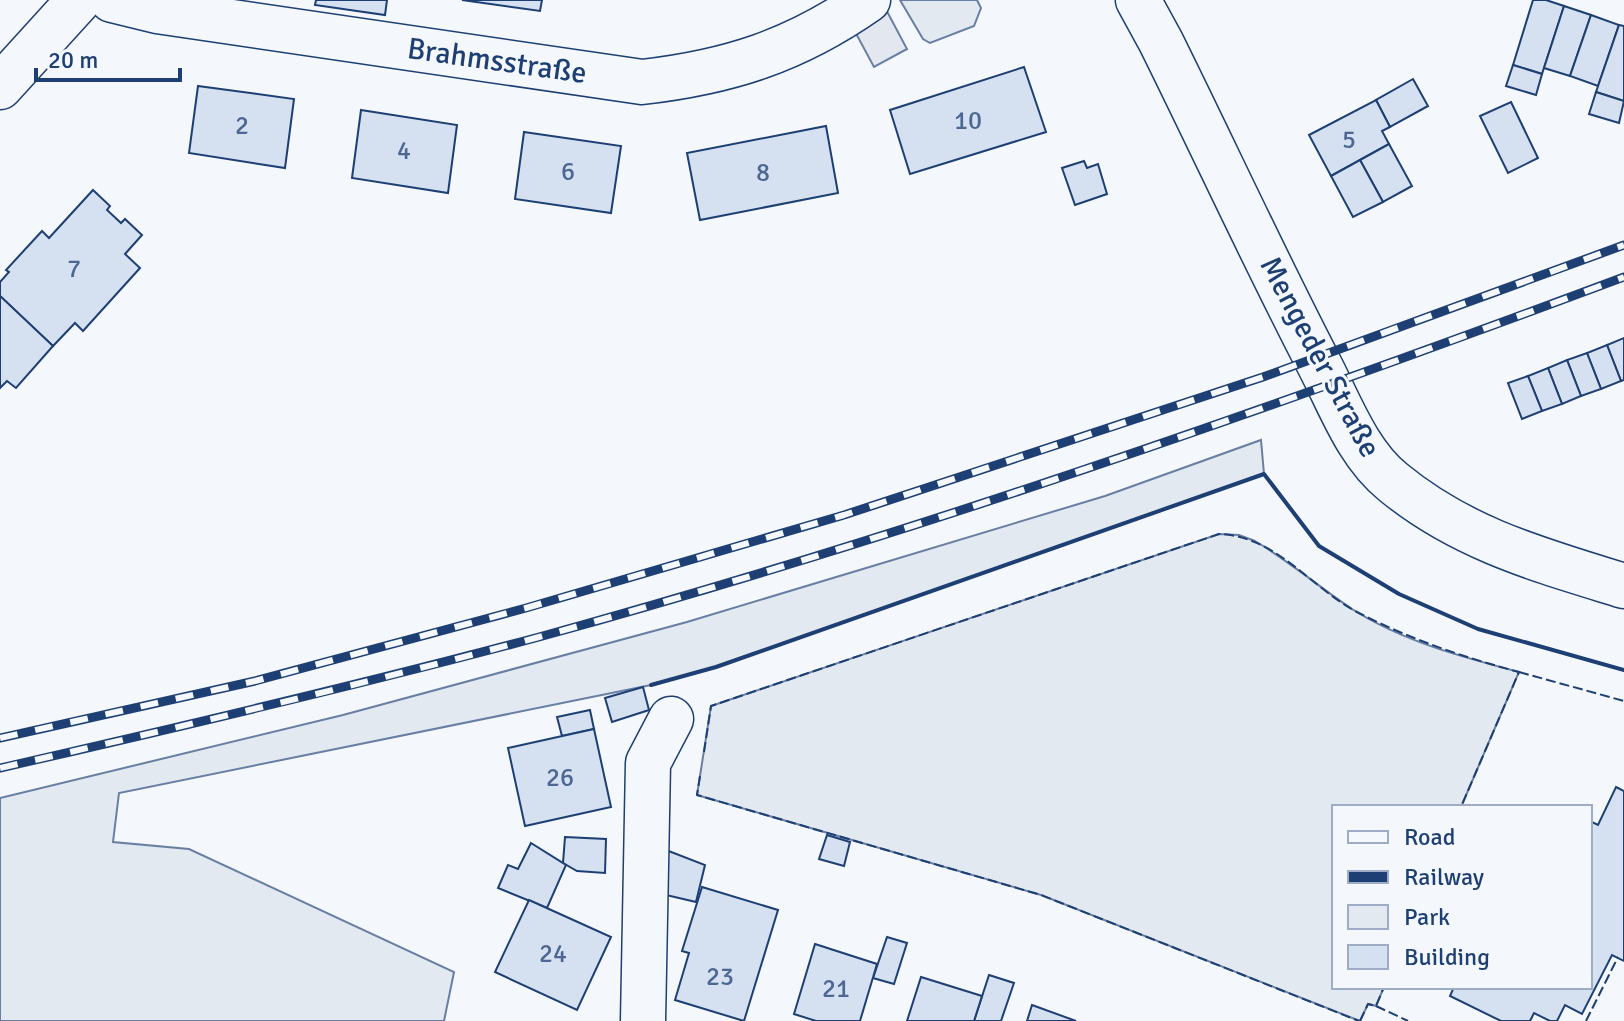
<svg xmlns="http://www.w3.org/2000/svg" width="1624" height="1021" viewBox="0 0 1624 1021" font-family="Signika,sans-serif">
<rect width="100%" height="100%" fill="#f4f7fb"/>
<!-- green -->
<g fill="#e3e9f0" stroke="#687fa3" stroke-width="2">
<polygon points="900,0 977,0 981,8 974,26 930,43 923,39"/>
<polygon points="1261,440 1264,474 716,667 651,685 119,793 113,842 189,849 454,972 444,1021 0,1021 0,798 343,715 687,622 1105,496"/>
<path d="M1219,534L1239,535L1255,541C1289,561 1319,587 1352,609C1402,641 1462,657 1519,672L1461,807H1334V987H1384L1376,1006L1368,1004L1360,1021L1041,895L697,795L711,706Z"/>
</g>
<!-- parking -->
<polygon fill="#e3e8f0" stroke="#687fa3" stroke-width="2" points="838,0 881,0 907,49 874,67"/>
<!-- building -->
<g fill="#d5e0f0" stroke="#1d3f73" stroke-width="2">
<polygon points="316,0 387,0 385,15 315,5"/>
<polygon points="462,0 542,0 540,11"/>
<polygon points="1533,0 1546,0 1564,6 1542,74 1513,65"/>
<polygon points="1564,6 1591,15 1570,76 1544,68"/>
<polygon points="1591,15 1619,25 1598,86 1570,76"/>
<polygon points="1619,25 1624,26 1624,101 1596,92"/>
<polygon points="1513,65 1542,74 1536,95 1506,86"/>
<polygon points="1024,67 1046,132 910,174 890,110"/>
<polygon points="1413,79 1428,106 1390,127 1376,100"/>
<polygon points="198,86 294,99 285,168 189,153"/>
<polygon points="1596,92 1624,101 1619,123 1589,114"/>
<polygon points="1376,100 1390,127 1382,131 1389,144 1331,176 1309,135"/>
<polygon points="1511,102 1538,158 1508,173 1480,116"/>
<polygon points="361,110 457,125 448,193 352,178"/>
<polygon points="826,126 838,193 700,220 687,153"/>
<polygon points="524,132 621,146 611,213 515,199"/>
<polygon points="1389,144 1412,186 1383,202 1360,160"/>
<polygon points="1360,160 1383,202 1353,217 1331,176"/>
<polygon points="1084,161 1087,168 1098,164 1107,194 1075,205 1062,168"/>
<polygon points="93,190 110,206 107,210 121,223 125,219 142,235 125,254 140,268 83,331 75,323 53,346 0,296 0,282 9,272 6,270 42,231 49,238"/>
<polygon points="0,296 53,346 16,388 7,381 0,388"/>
<polygon points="1624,338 1624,380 1621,381 1607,345"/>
<polygon points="1607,345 1621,381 1601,389 1587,353"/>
<polygon points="1587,353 1601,389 1581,396 1567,360"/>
<polygon points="1567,360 1581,396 1562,404 1548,368"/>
<polygon points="1548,368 1562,404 1542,411 1528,376"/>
<polygon points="1528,376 1542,411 1522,419 1508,383"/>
<polygon points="643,687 649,710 612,722 605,698"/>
<polygon points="590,710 594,729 562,736 557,717"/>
<polygon points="594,729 611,807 525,826 508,748"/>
<polygon points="1616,787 1624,791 1624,961 1612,955 1582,1014 1565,1005 1557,1021 1550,1021 1534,1013 1530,1021 1501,1021 1450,996 1454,987 1590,987 1590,821 1598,825"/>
<polygon points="827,835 850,842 844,866 819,859"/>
<polygon points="565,837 606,839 605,873 577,871 563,863"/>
<polygon points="531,843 566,865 547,908 498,888 508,865 518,869"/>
<polygon points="666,850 705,865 696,902 666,895"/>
<polygon points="702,887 778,910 744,1021 675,1000 689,953 682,951"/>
<polygon points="529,900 611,937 577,1010 495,972"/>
<polygon points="887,937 907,943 894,984 873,978"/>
<polygon points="815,944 877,964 860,1021 816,1021 794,1014"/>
<polygon points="989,975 1014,983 1001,1021 974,1021"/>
<polygon points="921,977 982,996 974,1021 907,1021"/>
<polygon points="1032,1005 1076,1021 1027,1021"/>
</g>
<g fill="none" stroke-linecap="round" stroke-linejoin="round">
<defs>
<g id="minor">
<path d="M112,0L157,11L642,82C729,72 795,51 868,0"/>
<path d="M1138,0L1161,42C1214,149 1264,258 1319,364C1340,404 1357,453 1393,482C1462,539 1540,560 1624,586"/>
<polyline points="0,87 79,0"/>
<polyline points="643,1021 648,763 671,719"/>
</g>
</defs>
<!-- minor casing -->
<use href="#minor" stroke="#1d3f73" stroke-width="47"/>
<!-- minor -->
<use href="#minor" stroke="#f4f7fb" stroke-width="44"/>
<defs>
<g id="rail">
<polyline points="0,738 255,681 526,608 844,515 1263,377 1624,245"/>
<path d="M0,768C180,727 360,685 539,637C907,536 1267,410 1624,277"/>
</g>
</defs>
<!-- rail casing -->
<use href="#rail" stroke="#1d3f73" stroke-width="9"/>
<!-- rail -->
<use href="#rail" stroke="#f4f7fb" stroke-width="6" stroke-dasharray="18" stroke-linecap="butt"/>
<!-- fence -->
<g stroke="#1d3f73" stroke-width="2" stroke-dasharray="10 4" stroke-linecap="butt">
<polyline points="1519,672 1624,701"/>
<path d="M704,752L711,706L1219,534C1276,536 1310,587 1357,612C1409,639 1463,657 1519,672L1461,807"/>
<polyline points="700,776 697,795 1041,895 1359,1021"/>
<polyline points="1376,1006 1408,1021"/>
<polyline points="1360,1021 1368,1004 1376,1006 1384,987"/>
<polyline points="1586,1021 1618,957"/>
</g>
<!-- wall -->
<polyline stroke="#1d3f73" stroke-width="4" points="651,685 716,667 1264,474 1319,546 1399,594 1478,629 1624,670"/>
</g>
<g text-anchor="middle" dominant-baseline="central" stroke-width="6" stroke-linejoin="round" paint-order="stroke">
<!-- number labels -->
<g font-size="26" fill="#4b6792">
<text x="968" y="121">10</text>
<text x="242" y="126">2</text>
<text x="1349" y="140">5</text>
<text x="404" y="151">4</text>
<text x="568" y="172">6</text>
<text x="763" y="173">8</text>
<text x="74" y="269">7</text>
<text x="560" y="778">26</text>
<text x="553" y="954">24</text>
<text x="720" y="977">23</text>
<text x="836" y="989">21</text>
</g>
<!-- street labels -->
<g font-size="30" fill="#1d3f73" stroke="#f4f7fb">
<text transform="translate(497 61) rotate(8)">Brahmsstraße</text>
<text transform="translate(1320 357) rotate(62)">Mengeder Straße</text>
</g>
</g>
<!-- legend -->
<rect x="1332" y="805" width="260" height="184" fill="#f4f7fb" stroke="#9eadc5" stroke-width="2"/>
<rect x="1348" y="831" width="40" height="12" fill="#f4f7fb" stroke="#9eadc5" stroke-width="2"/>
<text x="1404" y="845" font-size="24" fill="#1d3f73">Road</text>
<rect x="1348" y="871" width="40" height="12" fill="#1d3f73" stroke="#9eadc5" stroke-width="2"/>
<text x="1404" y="885" font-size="24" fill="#1d3f73">Railway</text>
<rect x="1348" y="905" width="40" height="24" fill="#e3e9f0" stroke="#9eadc5" stroke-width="2"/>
<text x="1404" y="925" font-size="24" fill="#1d3f73">Park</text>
<rect x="1348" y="945" width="40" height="24" fill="#d5e0f0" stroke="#9eadc5" stroke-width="2"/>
<text x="1404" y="965" font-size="24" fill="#1d3f73">Building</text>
<!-- scale -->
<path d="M36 68v12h144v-12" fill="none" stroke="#1d3f73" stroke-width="4"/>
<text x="48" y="68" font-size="24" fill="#1d3f73" stroke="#f4f7fb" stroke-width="6" paint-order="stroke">20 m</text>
</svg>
